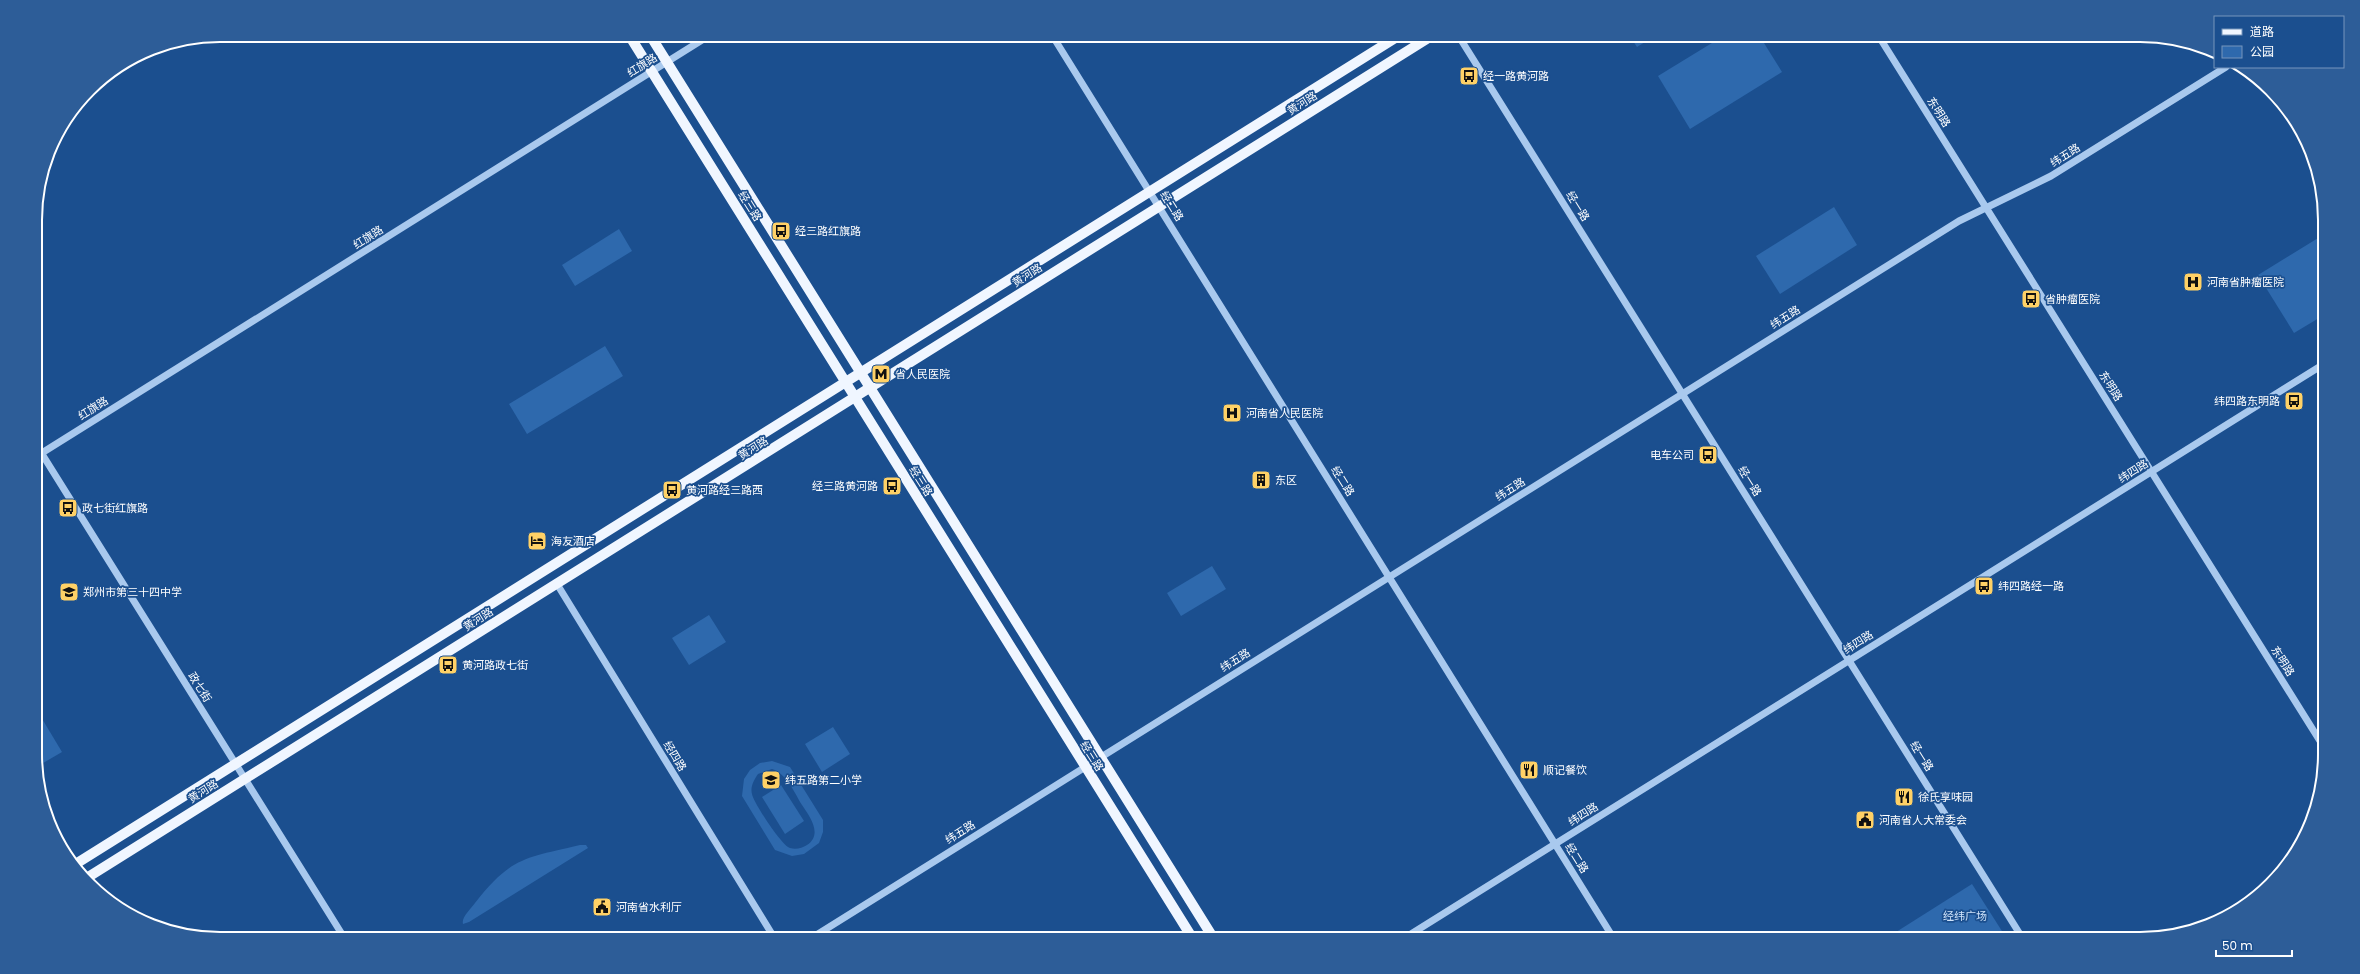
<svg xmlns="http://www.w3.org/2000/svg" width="2360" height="974" viewBox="0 0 2360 974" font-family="Poppins,'Noto Sans SC',sans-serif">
<rect width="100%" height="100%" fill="#1b4f8f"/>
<!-- green -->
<g fill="#2e69ad" fill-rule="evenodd">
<polygon points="1629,35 1656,35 1637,47"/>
<polygon points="1725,35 1759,35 1782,72 1690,129 1658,76"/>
<polygon points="1834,207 1857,245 1780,294 1756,256"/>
<polygon points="619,229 632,251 575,286 562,265"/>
<polygon points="2323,235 2324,315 2294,333 2258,275"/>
<polygon points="605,346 623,376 527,434 509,404"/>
<polygon points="1212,566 1226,589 1181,616 1167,593"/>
<polygon points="709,615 726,642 689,665 672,638"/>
<polygon points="38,712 62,752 38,766"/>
<polygon points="833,727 850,754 822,772 805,744"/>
<path d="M772,761L790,767L823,820V832L819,843L804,854L792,856L775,850L742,796L744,779L750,770L760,763ZM772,769C787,774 794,792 802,805C810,817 823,834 807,845C802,848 796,850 790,848C782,846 753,802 752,794C750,787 754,780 758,774Z"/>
<polygon points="781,785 804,821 785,834 762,797"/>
<path d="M580,845H586L588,848L469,922L463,924C461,917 471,909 475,903C511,857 525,858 580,845Z"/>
<polygon points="1972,884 2007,939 1885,939"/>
</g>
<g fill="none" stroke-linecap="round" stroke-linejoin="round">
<!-- minor -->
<g stroke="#a9c9ee" stroke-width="7">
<polyline points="1052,35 1614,939"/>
<polyline points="1458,35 2023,939"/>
<polyline points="1878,35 2325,749"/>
<polyline points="37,446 345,939"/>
<polyline points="37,456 710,35"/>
<polyline points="557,584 775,939"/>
<polyline points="2248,904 2254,900"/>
<polyline points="810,939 1959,221 2051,176 2226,67"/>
<polyline points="1403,939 2324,364"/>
</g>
<!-- major -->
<g stroke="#f0f6ff" stroke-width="10">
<polyline points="629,35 1193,939"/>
<polyline points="650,35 1214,939"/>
<polyline points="74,865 1400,35"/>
<polyline points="85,879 1433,35"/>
</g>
</g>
<!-- icons -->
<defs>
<symbol id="bus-square" viewBox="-11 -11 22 22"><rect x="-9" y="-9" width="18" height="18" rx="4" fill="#ffd166" stroke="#1b4f8f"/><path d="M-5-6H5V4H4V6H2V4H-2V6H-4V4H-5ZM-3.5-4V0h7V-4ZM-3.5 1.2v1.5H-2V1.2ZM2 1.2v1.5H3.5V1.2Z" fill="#111"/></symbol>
<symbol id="hospital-square" viewBox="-11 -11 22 22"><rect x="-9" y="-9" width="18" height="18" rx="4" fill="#ffd166" stroke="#1b4f8f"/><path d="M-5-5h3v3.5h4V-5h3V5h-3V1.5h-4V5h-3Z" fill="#111"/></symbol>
<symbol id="metro-square" viewBox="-11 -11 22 22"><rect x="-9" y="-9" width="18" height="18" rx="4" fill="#ffd166" stroke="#1b4f8f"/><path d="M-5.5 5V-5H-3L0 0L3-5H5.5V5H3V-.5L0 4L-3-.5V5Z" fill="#111"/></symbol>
<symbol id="building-square" viewBox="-11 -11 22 22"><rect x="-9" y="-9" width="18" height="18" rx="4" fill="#ffd166" stroke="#1b4f8f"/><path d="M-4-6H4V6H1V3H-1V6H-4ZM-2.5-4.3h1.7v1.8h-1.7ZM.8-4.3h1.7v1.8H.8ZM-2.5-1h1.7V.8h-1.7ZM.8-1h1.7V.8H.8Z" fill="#111"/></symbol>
<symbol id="hotel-square" viewBox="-11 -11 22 22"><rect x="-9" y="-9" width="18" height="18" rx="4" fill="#ffd166" stroke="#1b4f8f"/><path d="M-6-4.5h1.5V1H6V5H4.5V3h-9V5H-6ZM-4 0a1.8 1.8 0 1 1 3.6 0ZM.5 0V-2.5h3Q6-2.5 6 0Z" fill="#111"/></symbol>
<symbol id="school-square" viewBox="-11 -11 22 22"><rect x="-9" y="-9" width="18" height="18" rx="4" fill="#ffd166" stroke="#1b4f8f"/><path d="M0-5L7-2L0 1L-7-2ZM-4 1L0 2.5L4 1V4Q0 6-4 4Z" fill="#111"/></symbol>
<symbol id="restaurant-square" viewBox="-11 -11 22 22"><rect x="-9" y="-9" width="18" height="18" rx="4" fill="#ffd166" stroke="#1b4f8f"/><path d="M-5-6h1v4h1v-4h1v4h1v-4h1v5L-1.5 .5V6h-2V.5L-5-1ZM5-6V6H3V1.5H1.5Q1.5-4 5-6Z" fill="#111"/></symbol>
<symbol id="civic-square" viewBox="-11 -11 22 22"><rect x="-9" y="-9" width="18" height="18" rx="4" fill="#ffd166" stroke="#1b4f8f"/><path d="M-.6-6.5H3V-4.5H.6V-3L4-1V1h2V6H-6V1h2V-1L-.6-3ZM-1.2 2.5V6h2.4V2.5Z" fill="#111"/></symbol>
</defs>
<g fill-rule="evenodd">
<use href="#bus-square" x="1458" y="65" width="22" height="22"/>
<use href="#bus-square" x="770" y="220" width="22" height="22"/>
<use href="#hospital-square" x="2182" y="271" width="22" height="22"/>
<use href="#bus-square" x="2020" y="288" width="22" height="22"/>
<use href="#metro-square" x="870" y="363" width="22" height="22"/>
<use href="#bus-square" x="2283" y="390" width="22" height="22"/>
<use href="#hospital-square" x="1221" y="402" width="22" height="22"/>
<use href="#bus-square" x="1697" y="444" width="22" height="22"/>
<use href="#building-square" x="1250" y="469" width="22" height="22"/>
<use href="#bus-square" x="881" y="475" width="22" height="22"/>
<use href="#bus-square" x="661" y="479" width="22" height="22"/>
<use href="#bus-square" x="57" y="497" width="22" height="22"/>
<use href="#hotel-square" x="526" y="530" width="22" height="22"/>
<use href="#bus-square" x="1973" y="575" width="22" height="22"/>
<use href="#school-square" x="58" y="581" width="22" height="22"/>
<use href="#bus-square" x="437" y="654" width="22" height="22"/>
<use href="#restaurant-square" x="1518" y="759" width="22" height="22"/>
<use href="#school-square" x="760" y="769" width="22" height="22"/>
<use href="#restaurant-square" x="1893" y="786" width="22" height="22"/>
<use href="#civic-square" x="1854" y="809" width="22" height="22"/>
<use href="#civic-square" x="591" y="896" width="22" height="22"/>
</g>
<g text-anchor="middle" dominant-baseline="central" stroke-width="3.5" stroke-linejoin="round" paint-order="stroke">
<!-- street labels -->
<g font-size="11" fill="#fff" stroke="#1b4f8f">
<text transform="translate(642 65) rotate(-32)">红旗路</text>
<text transform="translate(1302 103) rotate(-32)">黄河路</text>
<text transform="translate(1939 112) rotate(58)">东明路</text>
<text transform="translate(2065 155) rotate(-32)">纬五路</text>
<text transform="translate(750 206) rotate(58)">经三路</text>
<text transform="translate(1172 206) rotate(58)">经二路</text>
<text transform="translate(1578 206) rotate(58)">经一路</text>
<text transform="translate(368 237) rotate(-32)">红旗路</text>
<text transform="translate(1027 275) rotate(-32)">黄河路</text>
<text transform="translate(1785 317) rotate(-32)">纬五路</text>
<text transform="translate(2111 386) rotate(58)">东明路</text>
<text transform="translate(93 408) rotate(-32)">红旗路</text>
<text transform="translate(753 448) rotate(-32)">黄河路</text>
<text transform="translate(2133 471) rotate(-32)">纬四路</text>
<text transform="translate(921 481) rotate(58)">经三路</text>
<text transform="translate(1343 481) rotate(58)">经二路</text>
<text transform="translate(1750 481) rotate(58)">经一路</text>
<text transform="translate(1510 489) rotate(-32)">纬五路</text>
<text transform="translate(478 619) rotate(-32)">黄河路</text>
<text transform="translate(1858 642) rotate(-32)">纬四路</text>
<text transform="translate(1235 660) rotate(-32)">纬五路</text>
<text transform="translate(2283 661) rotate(58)">东明路</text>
<text transform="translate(200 687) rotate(58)">政七街</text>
<text transform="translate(675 756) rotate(59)">经四路</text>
<text transform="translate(1092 756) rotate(58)">经三路</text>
<text transform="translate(1922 756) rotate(58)">经一路</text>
<text transform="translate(203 791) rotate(-32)">黄河路</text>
<text transform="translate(1583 814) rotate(-32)">纬四路</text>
<text transform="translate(960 832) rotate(-32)">纬五路</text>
<text transform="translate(1577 858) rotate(58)">经二路</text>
</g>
<!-- poi labels -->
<g font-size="11" fill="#fff" stroke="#1b4f8f" text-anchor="start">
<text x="1483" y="76">经一路黄河路</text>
<text x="795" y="231">经三路红旗路</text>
<text x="2207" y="282">河南省肿瘤医院</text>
<text x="2045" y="299">省肿瘤医院</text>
<text x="895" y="374">省人民医院</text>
<text x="2280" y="401" text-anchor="end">纬四路东明路</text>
<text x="1246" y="413">河南省人民医院</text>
<text x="1694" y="455" text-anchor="end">电车公司</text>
<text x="1275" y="480">东区</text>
<text x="878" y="486" text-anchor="end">经三路黄河路</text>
<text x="686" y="490">黄河路经三路西</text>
<text x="82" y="508">政七街红旗路</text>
<text x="551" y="541">海友酒店</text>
<text x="1998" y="586">纬四路经一路</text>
<text x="83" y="592">郑州市第三十四中学</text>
<text x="462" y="665">黄河路政七街</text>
<text x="1543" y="770">顺记餐饮</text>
<text x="785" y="780">纬五路第二小学</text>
<text x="1918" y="797">徐氏享味园</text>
<text x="1879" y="820">河南省人大常委会</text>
<text x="616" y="907">河南省水利厅</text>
</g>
<!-- park labels -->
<g font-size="11" fill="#cfe3fa" stroke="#1b4f8f">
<text x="1965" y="916">经纬广场</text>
</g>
</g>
<!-- crop -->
<path d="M0 0H2360V974H0ZM220 42H2140A178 178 0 0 1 2318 220V754A178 178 0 0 1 2140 932H220A178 178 0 0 1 42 754V220A178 178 0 0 1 220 42Z" fill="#2d5d98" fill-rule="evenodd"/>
<path fill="none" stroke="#fff" stroke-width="2" d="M220 42H2140A178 178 0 0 1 2318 220V754A178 178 0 0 1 2140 932H220A178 178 0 0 1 42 754V220A178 178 0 0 1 220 42Z"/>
<!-- legend -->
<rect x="2214" y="16" width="130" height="52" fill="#1b4f8f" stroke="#7695bc"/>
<rect x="2222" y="29" width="20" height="6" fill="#f0f6ff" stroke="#7695bc"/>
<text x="2250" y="36" font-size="12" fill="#ffffff">道路</text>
<rect x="2222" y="46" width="20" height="12" fill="#2e69ad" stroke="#7695bc"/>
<text x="2250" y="56" font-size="12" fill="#ffffff">公园</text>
<!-- scale -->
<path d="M2216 950v6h76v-6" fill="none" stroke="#ffffff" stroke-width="2"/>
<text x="2222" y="950" font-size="12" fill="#ffffff" stroke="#1b4f8f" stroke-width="3" paint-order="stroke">50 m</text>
</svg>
